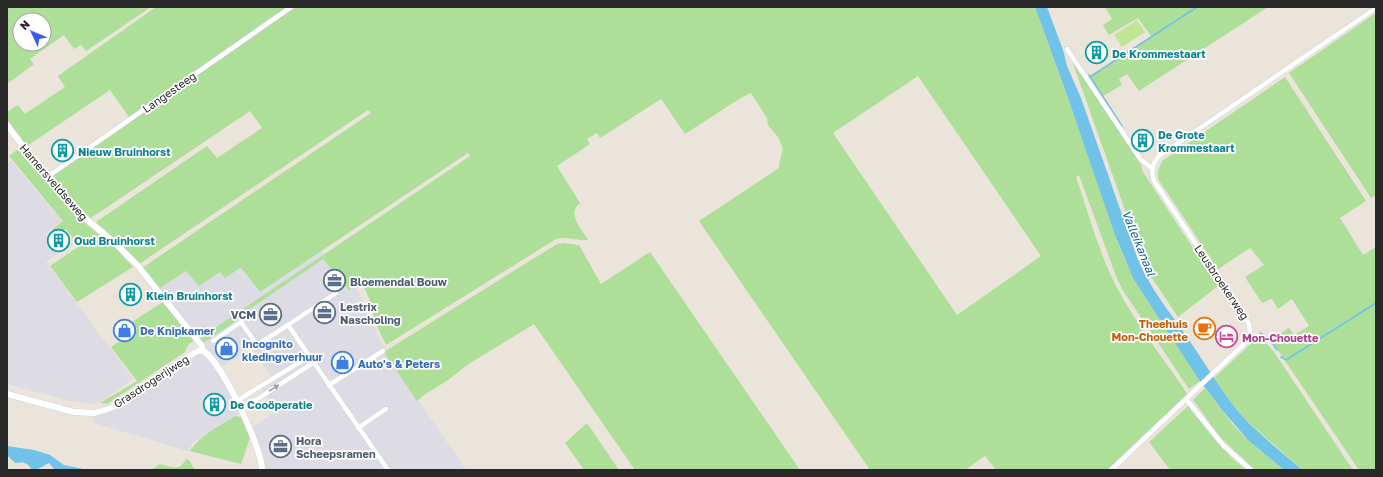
<svg xmlns="http://www.w3.org/2000/svg" width="1383" height="477" viewBox="0 0 1383 477" font-family="'Golos Text',sans-serif">
<rect width="100%" height="100%" fill="#eae4da"/>
<!-- industrial -->
<g fill="#dddbe3">
<polygon points="11,161 62,221 45,234 58,253 46,262 133,379 102,401 90,404 71,401 7,384 7,164"/>
<polygon points="321,251 356,287 385,351 466,470 263,470 264,464 252,428 276,411 259,385 272,377 252,347 220,368 241,412 193,443 188,451 94,423 93,416 109,411 207,349 160,288 187,271 220,272 225,278 240,268 259,291"/>
</g>
<!-- green -->
<g fill="#addf99" fill-rule="evenodd">
<path d="M7,7H151L86,51L81,45L74,49L64,35L30,59L34,64L7,84ZM20,20H44V44H20Z"/>
<polygon points="156,7 288,7 129,117 110,90 27,146 7,119 7,112 18,105 25,114 65,87 58,76"/>
<path d="M296,7H1035C1056,64 1076,122 1097,179C1109,215 1119,254 1139,287L1200,381L1189,389L1122,289L1116,276L1079,175L1076,177C1089,214 1099,254 1117,288C1137,325 1163,358 1186,392L1187,395L1107,470H996L985,456L965,470H870L699,221L779,168V164L783,148L781,144L778,137L768,125L767,118L751,93L744,96L685,134L661,99L600,138L597,133L587,139L590,144L557,166L580,203C566,213 582,229 588,240C577,241 567,236 556,239L386,345L373,318C375,309 366,292 362,283L356,287L353,286L349,290L323,259L244,313L242,317L203,343L200,338L470,156L468,153L260,292L242,269L240,268L225,278L220,272L199,286L186,271L160,288L142,268L371,113L368,110L139,264L131,254L96,222L207,146L217,158L262,128L250,111L91,218L75,204L53,178L54,175ZM918,76L1041,256L957,315L833,133Z"/>
<polygon points="1105,7 1268,7 1139,91 1127,74 1119,79 1122,85 1103,96 1090,76 1151,36 1138,18 1109,35 1103,25 1112,19"/>
<polygon points="1376,13 1376,195 1371,198 1289,73"/>
<polygon points="1071,58 1140,161 1143,172 1218,286 1178,317 1152,278 1142,258"/>
<polygon points="1285,77 1366,201 1340,218 1363,255 1376,247 1376,470 1359,470 1271,340 1289,328 1294,335 1309,326 1292,299 1278,309 1272,299 1262,303 1245,277 1264,265 1250,248 1218,269 1158,179 1158,171 1162,161"/>
<polygon points="22,149 41,174 75,215 114,247 133,267 77,302 50,266 79,246 66,229 58,235 53,229 63,221 9,156 17,150"/>
<polygon points="564,243 579,245 601,284 650,252 800,470 635,470 534,324 467,365 448,380 424,395 417,401 384,352 557,244"/>
<polygon points="163,302 194,340 188,345 185,352 107,404 100,403 137,381 111,347 137,329 132,322"/>
<polygon points="1256,339 1265,342 1274,352 1353,470 1302,470 1245,419 1232,404 1214,378"/>
<polygon points="1205,388 1234,426 1248,440 1284,470 1255,470 1220,437 1193,400"/>
<polygon points="1188,406 1214,439 1233,459 1246,470 1170,470 1149,442"/>
<path d="M235,416L241,417L250,438L241,464L190,451C200,435 220,426 235,416Z"/>
<polygon points="587,423 619,470 584,470 565,443"/>
<path d="M186,459L189,460L195,470H151L160,464C171,467 180,472 186,459Z"/>
</g>
<!-- pitch -->
<polygon fill="#bfe595" points="1137,20 1145,32 1122,47 1114,35"/>
<!-- water -->
<g fill="#71c2e8">
<path d="M1035,7H1047L1063,50L1067,66L1081,98L1137,257C1149,287 1169,311 1187,337C1206,364 1221,392 1243,417C1261,436 1283,453 1302,470H1284L1248,440L1222,410L1197,377L1133,278L1115,235L1068,98Z"/>
<path d="M7,446L34,450L50,455L64,465L88,470H55L49,463L36,470H32C27,462 24,462 15,463L7,455Z"/>
</g>
<g fill="none" stroke-linecap="round" stroke-linejoin="round">
<!-- stream -->
<g stroke="#71c2e8" stroke-width="1.5">
<polyline points="1089,75 1122,126"/>
<polyline points="1090,77 1197,7"/>
<polyline points="1260,333 1269,338 1277,350"/>
<polyline points="1281,357 1286,360 1376,303"/>
</g>
<defs>
<g id="street">
<polyline points="1067,49 1141,160 1152,168"/>
<polyline points="47,177 291,7"/>
<polyline points="288,325 336,293"/>
<polyline points="213,341 241,322 257,345 288,325 388,470"/>
<polyline points="329,385 383,351"/>
<polyline points="1186,399 1224,446 1251,470"/>
<polyline points="237,401 308,357"/>
<polyline points="242,410 251,403 313,363"/>
<polyline points="358,428 386,409"/>
<path d="M1111,470L1245,343L1250,334L1249,324L1154,181C1151,171 1152,164 1159,156L1376,8"/>
</g>
<g id="secondary">
<polyline points="7,125 31,157 74,208 86,219 115,243 138,266 202,346 201,350"/>
<path d="M201,350C219,355 263,450 262,470"/>
<polyline points="7,394 74,412 95,413 111,408 125,400 194,353 201,350"/>
</g>
</defs>
<!-- street casing -->
<use href="#street" stroke="#d0d2e1" stroke-width="5.5"/>
<!-- secondary casing -->
<use href="#secondary" stroke="#d0d2e1" stroke-width="7"/>
<!-- street -->
<use href="#street" stroke="#fff" stroke-width="4.5"/>
<!-- secondary -->
<use href="#secondary" stroke="#fff" stroke-width="6"/>
</g>
<!-- one-way arrows -->
<defs><path id="oneway-solid" d="M-6-.8H1V-3.2L6.5 0L1 3.2V.8H-6Z"/></defs>
<use fill="#9e9e9e" href="#oneway-solid" transform="translate(274 388) rotate(-32)"/>
<!-- icons -->
<defs>
<symbol id="building-ring" viewBox="-11 -11 22 22"><circle r="9.5" fill="#fff" stroke="#0f9aa8" stroke-width="1.5"/><path d="M-4-6H4V6H1V3H-1V6H-4ZM-2.5-4.3h1.7v1.8h-1.7ZM.8-4.3h1.7v1.8H.8ZM-2.5-1h1.7V.8h-1.7ZM.8-1h1.7V.8H.8Z" fill="#0f9aa8"/></symbol>
<symbol id="office-ring" viewBox="-11 -11 22 22"><circle r="9.5" fill="#fff" stroke="#5c6f8a" stroke-width="1.5"/><path d="M-6-3h4V-5.5h4V-3h4V5H-6ZM-1-4.5V-3h2v-1.5ZM-6 0V1H6V0Z" fill="#5c6f8a"/></symbol>
<symbol id="cafe-ring" viewBox="-11 -11 22 22"><circle r="9.5" fill="#fff" stroke="#e8710a" stroke-width="1.5"/><path d="M-5.5-4.5H6V0H3Q3 3.5 0 3.5H-2.5Q-5.5 3.5-5.5 0ZM3-3.2v2h1.7v-2ZM-6 4.5H4V6H-6Z" fill="#e8710a"/></symbol>
<symbol id="shop-ring" viewBox="-11 -11 22 22"><circle r="9.5" fill="#fff" stroke="#3f7fe0" stroke-width="1.5"/><path d="M-5-2.5h2.3a2.7 3.5 0 0 1 5.4 0H5L5.5 6h-11ZM-1.5-2.5h3a1.5 2.3 0 0 0-3 0Z" fill="#3f7fe0"/></symbol>
<symbol id="hotel-ring" viewBox="-11 -11 22 22"><circle r="9.5" fill="#fff" stroke="#d1479c" stroke-width="1.5"/><path d="M-6-4.5h1.5V1H6V5H4.5V3h-9V5H-6ZM-4 0a1.8 1.8 0 1 1 3.6 0ZM.5 0V-2.5h3Q6-2.5 6 0Z" fill="#d1479c"/></symbol>
</defs>
<g fill-rule="evenodd">
<use href="#building-ring" x="1084" y="40" width="25" height="25"/>
<use href="#building-ring" x="1130" y="128" width="25" height="25"/>
<use href="#building-ring" x="50" y="138" width="25" height="25"/>
<use href="#building-ring" x="46" y="228" width="25" height="25"/>
<use href="#office-ring" x="322" y="268" width="25" height="25"/>
<use href="#building-ring" x="118" y="282" width="25" height="25"/>
<use href="#office-ring" x="312" y="300" width="25" height="25"/>
<use href="#office-ring" x="258" y="302" width="25" height="25"/>
<use href="#cafe-ring" x="1192" y="316" width="25" height="25"/>
<use href="#shop-ring" x="112" y="318" width="25" height="25"/>
<use href="#hotel-ring" x="1214" y="324" width="25" height="25"/>
<use href="#shop-ring" x="214" y="336" width="25" height="25"/>
<use href="#shop-ring" x="330" y="350" width="25" height="25"/>
<use href="#building-ring" x="202" y="392" width="25" height="25"/>
<use href="#office-ring" x="268" y="434" width="25" height="25"/>
</g>
<g text-anchor="middle" dominant-baseline="central" stroke-width="3.5" stroke-linejoin="round" paint-order="stroke">
<!-- culture labels -->
<g font-size="11" font-weight="bold" fill="#0d838f" stroke="#fff" text-anchor="start">
<text x="1112" y="53">De Krommestaart</text>
<text x="1158" y="134">De Grote<tspan x="1158" dy="13">Krommestaart</tspan></text>
<text x="78" y="151">Nieuw Bruinhorst</text>
<text x="74" y="240">Oud Bruinhorst</text>
<text x="146" y="295">Klein Bruinhorst</text>
<text x="230" y="404">De Cooöperatie</text>
</g>
<!-- street labels -->
<g font-size="11" fill="#282828" stroke="#fff">
<text transform="translate(169 92) rotate(-35)">Langesteeg</text>
<text transform="translate(54 182) rotate(49)">Hamersveldseweg</text>
<text transform="translate(1222 282) rotate(56)">Leusbroekerweg</text>
<text transform="translate(151 381) rotate(-33)">Grasdrogerijweg</text>
</g>
<!-- service labels -->
<g font-size="11" font-weight="bold" fill="#4e5e75" stroke="#fff" text-anchor="start">
<text x="350" y="281">Bloemendal Bouw</text>
<text x="340" y="306">Lestrix<tspan x="340" dy="13">Nascholing</tspan></text>
<text x="256" y="314" text-anchor="end">VCM</text>
<text x="296" y="440">Hora<tspan x="296" dy="13">Scheepsramen</tspan></text>
</g>
<!-- food labels -->
<g font-size="11" font-weight="bold" fill="#c56008" stroke="#fff" text-anchor="end">
<text x="1188" y="323">Theehuis<tspan x="1188" dy="13">Mon-Chouette</tspan></text>
</g>
<!-- shop labels -->
<g font-size="11" font-weight="bold" fill="#366cbe" stroke="#fff" text-anchor="start">
<text x="140" y="330">De Knipkamer</text>
<text x="242" y="343">Incognito<tspan x="242" dy="13">kledingverhuur</tspan></text>
<text x="358" y="363">Auto's &amp; Peters</text>
</g>
<!-- hotel labels -->
<g font-size="11" font-weight="bold" fill="#b23c85" stroke="#fff" text-anchor="start">
<text x="1242" y="337">Mon-Chouette</text>
</g>
<!-- water labels -->
<g font-size="12" font-style="italic" fill="#135f91" stroke="#fff">
<text transform="translate(1139 243) rotate(68)">Valleikanaal</text>
</g>
</g>
<!-- border -->
<rect width="1383" height="477" fill="none" stroke="#282828" stroke-width="16"/>
<!-- north arrow -->
<g transform="translate(32 32) rotate(314)"><circle r="19" fill="#ffffff" stroke="#a9a9a9"/>
<path d="M0-3L7 15L0 10L-7 15Z" fill="#4159f1"/>
<text y="-6" font-size="11" font-weight="bold" text-anchor="middle" fill="#282828">N</text>
</g>
</svg>
